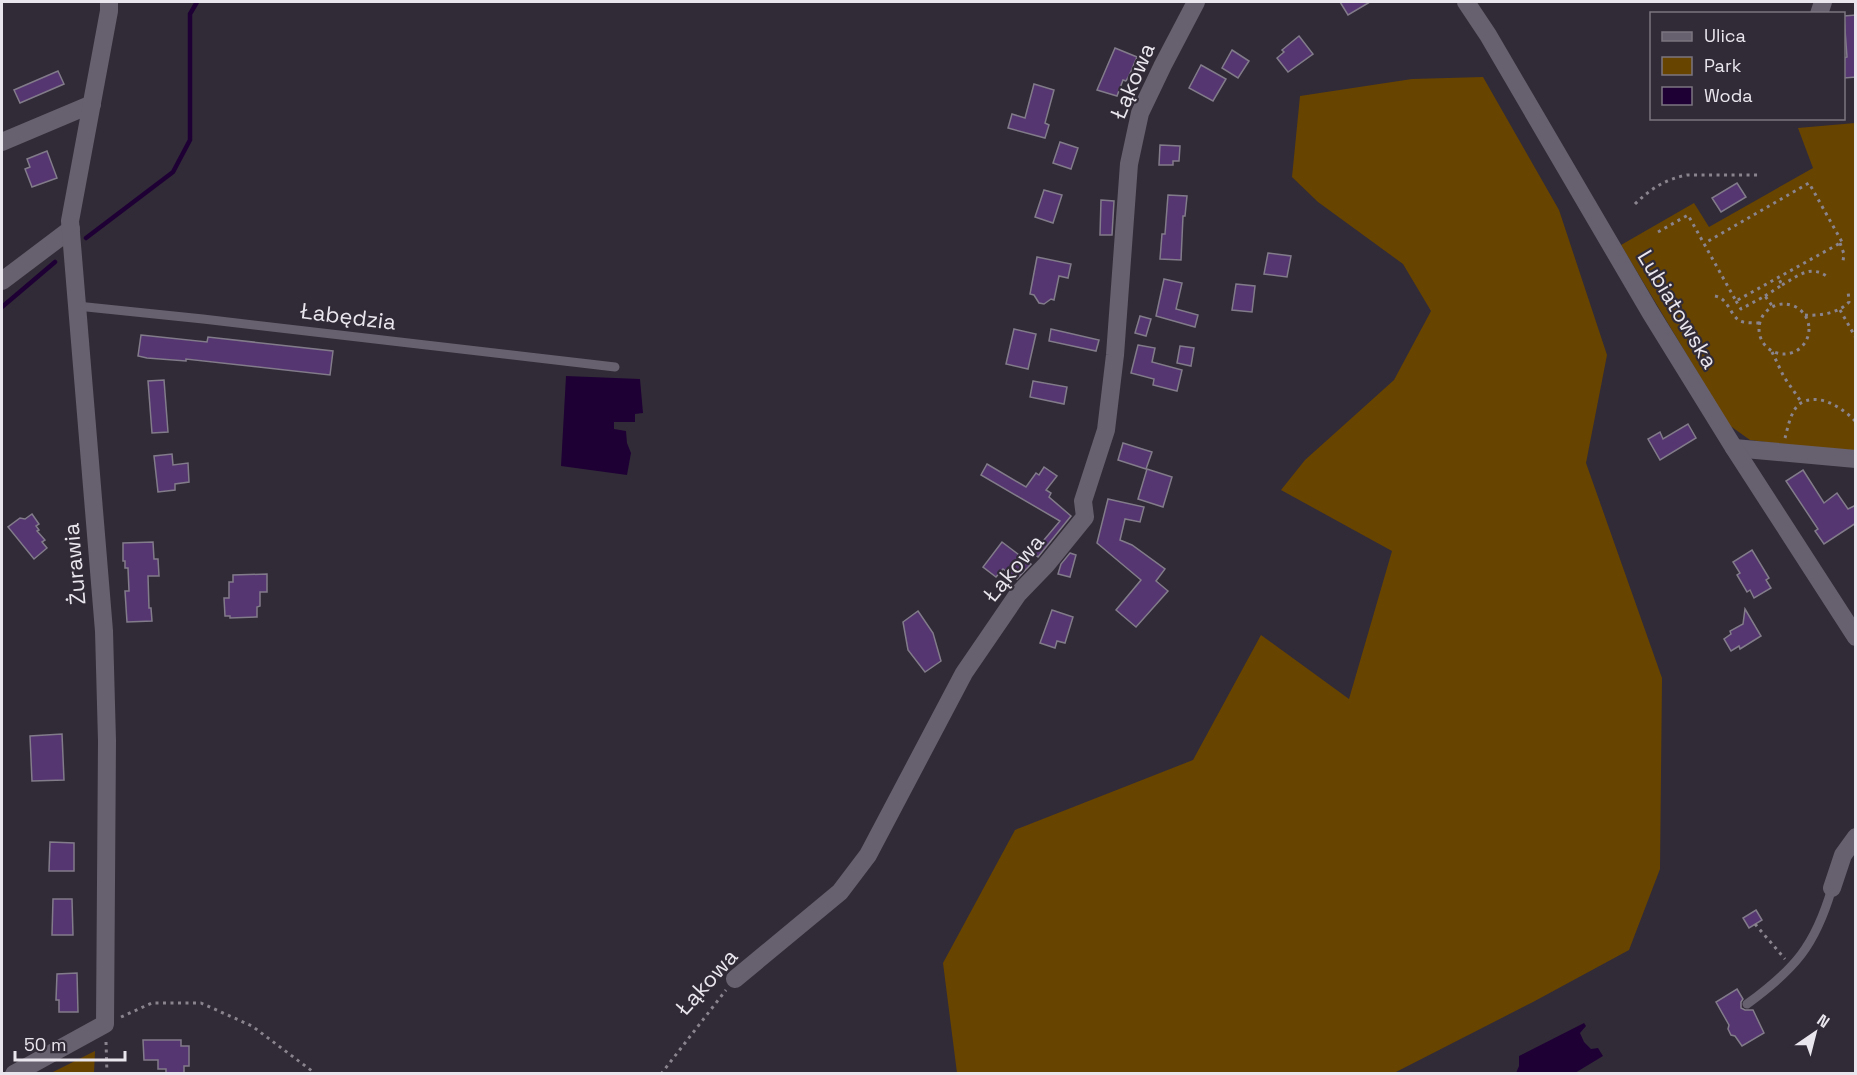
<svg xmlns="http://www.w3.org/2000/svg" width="1857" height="1075" viewBox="0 0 1857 1075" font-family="'Space Grotesk',sans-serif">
<rect width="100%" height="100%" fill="#312b37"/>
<!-- green -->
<g fill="#684401">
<polygon points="1483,77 1559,210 1607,355 1586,463 1662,678 1660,869 1629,950 1533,1002 1394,1073 957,1073 943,963 1015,830 1193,760 1261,635 1349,699 1392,551 1281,490 1305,460 1394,380 1431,311 1403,264 1318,202 1292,177 1300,96 1412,79"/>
<polygon points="1855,123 1855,453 1750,440 1729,425 1621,245 1694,203 1709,227 1813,168 1798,128"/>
<polygon points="95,1051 94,1073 51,1073"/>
</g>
<!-- water -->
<g fill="#1f0035">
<polygon points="566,376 640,379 643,413 635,414 635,422 614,422 614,429 626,431 627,443 631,453 627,475 561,466"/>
<polygon points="1584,1023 1586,1026 1580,1033 1584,1042 1591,1049 1598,1048 1603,1056 1575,1073 1516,1073 1519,1066 1519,1056"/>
</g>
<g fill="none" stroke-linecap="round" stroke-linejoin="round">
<!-- stream -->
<g stroke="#1f0035" stroke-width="4.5">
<polyline points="86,238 173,172 190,140 190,14 197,2"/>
<polyline points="2,307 55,262"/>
</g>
</g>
<!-- building -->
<g fill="#553671" stroke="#827b8a" stroke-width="1.5">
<polygon points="1340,2 1370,2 1348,15"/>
<polygon points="1856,15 1856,77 1844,78 1844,58 1847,57 1844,16"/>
<polygon points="1299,36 1313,54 1288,72 1277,58 1284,52 1282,50"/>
<polygon points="1115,48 1137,57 1129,76 1126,81 1123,80 1117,96 1097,90"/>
<polygon points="1232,50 1249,61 1238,78 1222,68"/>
<polygon points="1201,65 1226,79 1213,101 1189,88"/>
<polygon points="58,71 64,84 20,103 14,90"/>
<polygon points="1034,84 1054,90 1045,123 1049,125 1045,138 1008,128 1012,114 1025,118"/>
<polygon points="1060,142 1078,148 1071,169 1053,163"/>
<polygon points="1160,145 1180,146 1179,161 1173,161 1173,165 1159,165"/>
<polygon points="47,151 57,178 32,187 25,169 30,167 27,159"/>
<polygon points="1737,183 1746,197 1721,212 1712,198"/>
<polygon points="1044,190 1062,195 1053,223 1035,217"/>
<polygon points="1168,195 1187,196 1185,216 1183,216 1181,260 1160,259 1162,234 1165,234"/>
<polygon points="1101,200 1114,201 1112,235 1100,235"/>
<polygon points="1268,253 1291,256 1287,277 1264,274"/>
<polygon points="1037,257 1071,264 1068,278 1059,276 1054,300 1051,299 1044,304 1039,303 1034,295 1030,294"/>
<polygon points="1164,279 1182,283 1176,309 1198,315 1195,327 1156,316"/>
<polygon points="1236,284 1255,286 1252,312 1232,310"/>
<polygon points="1140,316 1151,319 1146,336 1135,333"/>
<polygon points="1014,329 1036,334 1028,369 1006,364"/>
<polygon points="1051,329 1099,340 1096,351 1049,341"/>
<polygon points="141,335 207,342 208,337 333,351 330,375 186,359 186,361 147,358 138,356"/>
<polygon points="1138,345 1155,348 1152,362 1182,370 1177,391 1153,385 1154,379 1131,373"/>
<polygon points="1180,346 1194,348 1191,366 1177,363"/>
<polygon points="164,380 168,432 152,433 148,381"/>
<polygon points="1033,381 1067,387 1064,404 1030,397"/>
<polygon points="1688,424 1696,438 1660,460 1648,439 1660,432 1663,439"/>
<polygon points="1123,443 1152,452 1146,469 1118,460"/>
<polygon points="172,454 173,465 188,463 189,482 175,484 175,490 158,492 154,456"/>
<polygon points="987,464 1026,487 1036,473 1039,475 1044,467 1057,476 1046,490 1051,493 1049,497 1071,516 1038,557 1033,553 1060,521 981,475"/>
<polygon points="1147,469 1172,477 1163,507 1138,499"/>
<polygon points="1803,470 1824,503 1837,493 1848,509 1856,505 1856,523 1824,544 1815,531 1818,529 1786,481"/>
<polygon points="1108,499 1144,507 1140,522 1125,519 1120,540 1132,545 1165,569 1156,581 1168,591 1136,627 1116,610 1141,580 1097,543"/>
<polygon points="32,514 39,524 36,526 39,530 37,531 45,540 42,542 47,548 34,559 8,527 20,518 25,519"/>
<polygon points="153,542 154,559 158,559 159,576 148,576 149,608 151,608 152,621 127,622 125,591 129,591 128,568 125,568 125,561 123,561 123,543"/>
<polygon points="1002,542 1031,564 1017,579 1003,569 996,577 983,567"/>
<polygon points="1752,550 1769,578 1766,580 1771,588 1754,598 1750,590 1747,592 1737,575 1740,573 1733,562"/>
<polygon points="1070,553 1076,555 1070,577 1058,574 1061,564"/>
<polygon points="267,574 267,592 260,592 260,606 257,607 257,617 230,618 230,616 225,616 224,598 229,598 229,582 233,582 233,575"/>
<polygon points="1745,609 1761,636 1740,649 1739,646 1731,651 1724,639 1731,634 1730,631 1743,624"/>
<polygon points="1052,610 1073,617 1065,643 1057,641 1055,648 1040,643"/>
<polygon points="918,611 933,633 941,661 925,672 908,650 903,622"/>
<polygon points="62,734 64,780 32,781 30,736"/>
<polygon points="50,842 74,843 74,871 49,871"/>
<polygon points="53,899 72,899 73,935 52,935"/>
<polygon points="1756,910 1762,920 1749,928 1743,918"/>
<polygon points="77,973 78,1012 59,1012 59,1000 56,1000 57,974"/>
<polygon points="1737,989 1743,999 1741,1002 1741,1008 1745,1010 1753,1010 1764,1033 1742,1046 1735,1036 1731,1035 1728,1029 1729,1025 1716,1002"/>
<polygon points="143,1040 181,1040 181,1046 189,1046 189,1066 184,1066 184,1074 166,1074 166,1069 158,1069 158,1060 144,1060"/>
</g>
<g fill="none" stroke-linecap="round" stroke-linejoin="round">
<!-- path -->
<g stroke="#89848e" stroke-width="3" stroke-dasharray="3 4.5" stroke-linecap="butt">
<path d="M1635,204C1650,189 1666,179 1687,175H1759"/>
<polyline points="1658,232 1688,215 1736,301 1842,242 1809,183 1705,243"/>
<polyline points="1840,243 1844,254 1843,261"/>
<path d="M1782,285C1798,276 1810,264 1828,277"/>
<path d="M1715,296C1729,299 1729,314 1740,321C1745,323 1754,323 1760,323"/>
<polyline points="1765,296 1782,285 1778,277"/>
<polyline points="1736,301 1741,309 1765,296 1773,307"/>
<circle cx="1784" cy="329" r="25"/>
<polyline points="1840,310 1856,338"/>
<path d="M1805,315C1820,316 1839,313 1849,302L1848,290"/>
<polyline points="1772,352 1784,377 1802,403"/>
<path d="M1785,438C1788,427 1791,409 1801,403C1820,392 1844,409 1856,422"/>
<polyline points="1755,924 1785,959"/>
<polyline points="121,1017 152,1003 201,1003 252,1026 316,1074"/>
<polyline points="106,1042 107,1074"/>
<polyline points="661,1074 726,990"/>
</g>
<!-- service -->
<g stroke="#67606e" stroke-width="9">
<polyline points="77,306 203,319 615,367"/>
<path d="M1747,1004C1795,969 1815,946 1832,888"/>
</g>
<!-- minor -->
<g stroke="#67606e" stroke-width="18">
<polyline points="1819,14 1823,2"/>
<polyline points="2,142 92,104"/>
<polyline points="2,281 71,229"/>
<polyline points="1734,448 1856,459"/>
<polyline points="1832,888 1843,855 1856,837"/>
<polyline points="735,979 840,892 868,855 964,673 1018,594 1046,565 1085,517 1083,501 1106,430 1115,355 1129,164 1140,113 1163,65 1196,2"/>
<polyline points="14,1074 105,1024 107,741 104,631 70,221 109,11 109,2"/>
</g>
<!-- tertiary -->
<polyline stroke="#67606e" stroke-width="18" points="1466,2 1488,35 1650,312 1734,448 1856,637"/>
</g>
<g text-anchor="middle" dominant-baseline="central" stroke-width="4.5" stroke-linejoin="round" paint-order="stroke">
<!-- street labels -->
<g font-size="22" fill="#eae6ee" stroke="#312b37">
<text transform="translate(1132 81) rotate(-67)">Łąkowa</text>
<text transform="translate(1678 309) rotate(59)">Lubiatowska</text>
<text transform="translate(348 316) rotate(7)">Łabędzia</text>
<text transform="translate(74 564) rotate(-95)">Żurawia</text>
<text transform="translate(1013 568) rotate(-50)">Łąkowa</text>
<text transform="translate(706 982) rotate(-48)">Łąkowa</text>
</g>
</g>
<!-- border -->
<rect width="1857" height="1075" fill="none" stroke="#eae6ee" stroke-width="6"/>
<!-- legend -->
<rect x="1650" y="12" width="195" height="108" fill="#312b37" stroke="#7b7680" stroke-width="1.5"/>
<rect x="1662" y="32" width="30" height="9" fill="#67606e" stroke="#7b7680" stroke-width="1.5"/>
<text x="1704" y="42" font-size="18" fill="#eae6ee">Ulica</text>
<rect x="1662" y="57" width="30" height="18" fill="#684401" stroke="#7b7680" stroke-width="1.5"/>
<text x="1704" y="72" font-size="18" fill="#eae6ee">Park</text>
<rect x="1662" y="87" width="30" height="18" fill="#1f0035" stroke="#7b7680" stroke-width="1.5"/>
<text x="1704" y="102" font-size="18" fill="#eae6ee">Woda</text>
<!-- north arrow -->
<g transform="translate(1815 1033) rotate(35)" stroke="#312b37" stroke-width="4.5" paint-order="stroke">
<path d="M0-4.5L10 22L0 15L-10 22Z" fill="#eae6ee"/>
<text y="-9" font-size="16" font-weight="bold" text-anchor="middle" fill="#eae6ee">N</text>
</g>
<!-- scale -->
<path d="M15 1051v9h110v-9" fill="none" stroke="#eae6ee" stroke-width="3"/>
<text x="24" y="1051" font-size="18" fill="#eae6ee" stroke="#312b37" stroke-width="4.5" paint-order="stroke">50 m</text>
</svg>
